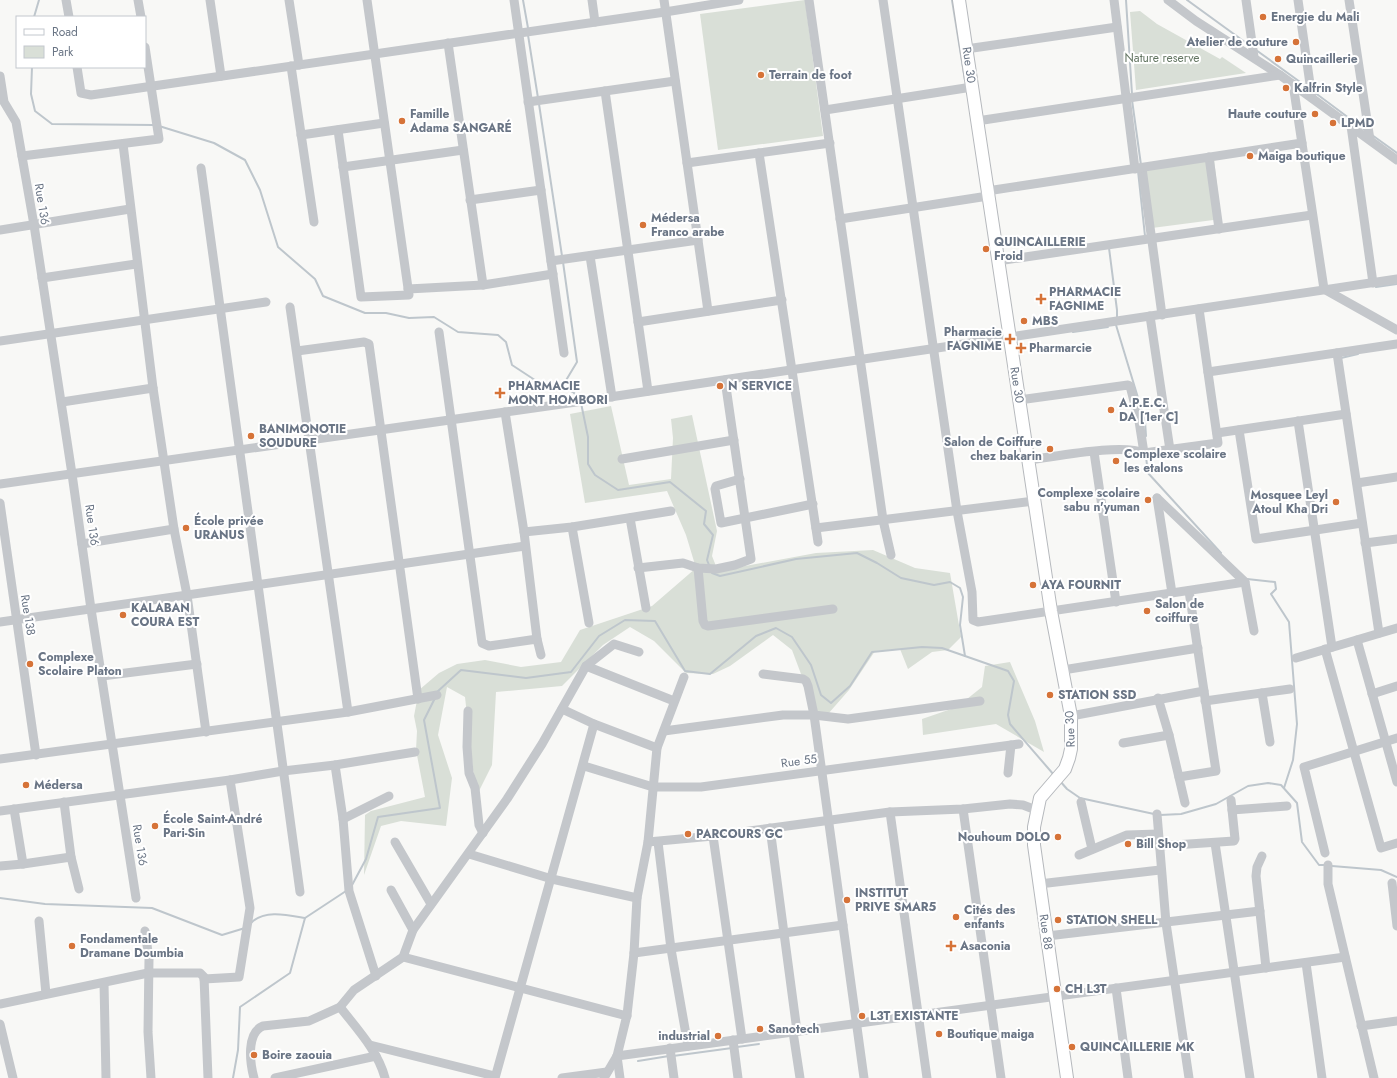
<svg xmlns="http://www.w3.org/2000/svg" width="1397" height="1078" viewBox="0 0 1397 1078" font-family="Jost,sans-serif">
<rect width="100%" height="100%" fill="#f8f8f6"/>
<!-- green -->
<g fill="#d9dfd7">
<polygon points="805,0 823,136 718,150 700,14"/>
<polygon points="1140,11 1157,24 1220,59 1222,57 1246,73 1136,90 1130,12"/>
<polygon points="1214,159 1221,219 1152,228 1144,168"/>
<polygon points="611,406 629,485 671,479 673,438 671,419 692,415 717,531 712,556 718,571 816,553 873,550 915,568 950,573 961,637 948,650 932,652 908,669 900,649 875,651 849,690 828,714 812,710 804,682 792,650 773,635 730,666 713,674 686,673 654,641 630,627 603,645 562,686 496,692 492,765 476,797 465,697 447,687 438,735 452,778 446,826 401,821 381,826 364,875 365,815 371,811 425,797 416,750 417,731 414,716 419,690 439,673 457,664 485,660 521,667 561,662 580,630 652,606 696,568 686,535 667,491 585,503 570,414"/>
<polygon points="1010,662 1035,721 1044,752 996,724 923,735 922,719 957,707 982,687 985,666"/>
</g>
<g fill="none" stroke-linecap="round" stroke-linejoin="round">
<!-- stream -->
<g stroke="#bec6cc" stroke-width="2">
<polyline points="523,0 528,28"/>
<polyline points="952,0 965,80"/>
<polyline points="1126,0 1132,94"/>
<polyline points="1187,0 1249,45"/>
<polyline points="34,17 39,0"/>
<polyline points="528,35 538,98"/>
<polyline points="1256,50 1307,87"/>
<polyline points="32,67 31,94 35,111 52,124 153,125"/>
<polyline points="1314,92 1365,130"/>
<polyline points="1132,100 1141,165"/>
<polyline points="539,104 562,256"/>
<polyline points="159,126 214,143 245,160 260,190 278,247 315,279 323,296 365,313 386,313 409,318 434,317 458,332 498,335 506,342 512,365 544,386 552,385 562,387 573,392 580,399"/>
<polyline points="1372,135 1397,153"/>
<polyline points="1138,171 1145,236"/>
<polyline points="1109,248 1117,310 1117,318"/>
<polyline points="1376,287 1397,284"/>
<polyline points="1116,325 1145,421 1146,436"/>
<polyline points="1073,332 1108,327"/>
<polyline points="1341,358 1358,354"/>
<polyline points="562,387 577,362 563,262"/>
<polyline points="581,403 588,437 588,464 595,475 618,490 670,482 706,511 704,524 713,535 707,560 709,565"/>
<polyline points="1146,457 1148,473 1221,553"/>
<polyline points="712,573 720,576 796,559 857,553 877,563 901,578 934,585 950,582 960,588 963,597 960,625 965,656"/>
<polyline points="1247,579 1275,582 1276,589 1271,594 1289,622 1297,724 1293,760 1284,788"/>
<polyline points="437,692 461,670 526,678 571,672 599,636 625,620 655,621 685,671 710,674 756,636 776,628 792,637 811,665 821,695 831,703 850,686 872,652 922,647 942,648 1008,671 1014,681 1008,715 1010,724 1054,775"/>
<polyline points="1060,781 1067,789 1080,798 1154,814"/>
<polyline points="1160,815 1181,814 1216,804 1248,786 1268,783 1281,785 1297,803 1302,842 1319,865 1325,865"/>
<polyline points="1332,866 1381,870 1397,877"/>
<polyline points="351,887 366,859 378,817 440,808 424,720 435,698"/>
<polyline points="0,898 45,904 152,908 222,935 245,928"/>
<path d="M251,923C264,909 288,915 305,918"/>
<polyline points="737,1047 759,1044"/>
<polyline points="673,1056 732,1048"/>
<polyline points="638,1061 669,1056"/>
<polyline points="233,1078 238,1050 240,1007 290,973 305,918 346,891"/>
</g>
<defs>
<polyline id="major" points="959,0 1051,611 1071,716 1071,749 1069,758 1065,769 1040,798 1034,827 1034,845 1067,1078"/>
</defs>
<!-- major casing -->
<use href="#major" stroke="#b6b9bd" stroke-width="14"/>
<!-- minor -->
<g stroke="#c4c7cb" stroke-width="9">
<polyline points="66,0 69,17"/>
<polyline points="138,0 141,17"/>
<polyline points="210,0 221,76"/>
<polyline points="289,0 299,65"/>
<polyline points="514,0 564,353"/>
<polyline points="592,0 595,22"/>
<polyline points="664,0 708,311"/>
<polyline points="809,0 883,520 891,555"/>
<polyline points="883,0 957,511 972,592 973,620 978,622 1245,582"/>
<polyline points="1114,0 1135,169"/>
<polyline points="1168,0 1196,21 1280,75 1397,160"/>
<polyline points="1246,0 1254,57"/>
<polyline points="1298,0 1312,98"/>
<polyline points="1349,0 1370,140"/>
<polyline points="448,43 483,285"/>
<polyline points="966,49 1117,27"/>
<polyline points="291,66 314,222"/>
<polyline points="77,67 81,93 91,95 665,12 739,0"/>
<polyline points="0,76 4,102 16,122 34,225 72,474 91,609 136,898"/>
<polyline points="1293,84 1324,289 1397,330"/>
<polyline points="605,91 648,391"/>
<polyline points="528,102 675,81"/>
<polyline points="825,110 972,87"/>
<polyline points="977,121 1280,75"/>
<polyline points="1351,126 1373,283"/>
<polyline points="338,130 361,297 409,295 367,0"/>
<polyline points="301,135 384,123"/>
<polyline points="123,144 153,388 174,529 187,595 206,732"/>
<polyline points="759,153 818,542"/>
<polyline points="22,156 159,139 145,47"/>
<polyline points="1209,157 1219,229"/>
<polyline points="687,163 830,143"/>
<polyline points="343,167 463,150"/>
<polyline points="201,168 300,892"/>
<polyline points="1142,168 1162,315"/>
<polyline points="987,191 1302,143"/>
<polyline points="470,200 541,190"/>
<polyline points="840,219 988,196"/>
<polyline points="0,230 130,209"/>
<polyline points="590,256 612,397"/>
<polyline points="551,261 698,240"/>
<polyline points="998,261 1312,215"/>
<polyline points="42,278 136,264"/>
<polyline points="408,289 483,285 553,274"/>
<polyline points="290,307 348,712"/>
<polyline points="1150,316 1170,450"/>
<polyline points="638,322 782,300"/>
<polyline points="439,332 482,643 489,646 537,639 541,655"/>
<polyline points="0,341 266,302"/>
<polyline points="297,351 364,342 369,344 418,699"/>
<polyline points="1337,353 1379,633"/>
<polyline points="1208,372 1397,344"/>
<polyline points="1019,400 1128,385 1130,386 1139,421 1144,453"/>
<polyline points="62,402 153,388"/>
<polyline points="505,412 524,532 537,639"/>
<polyline points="1298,421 1332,647"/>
<polyline points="1239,430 1256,539 1362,523"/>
<polyline points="1217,433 1346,414"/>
<polyline points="1094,452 1116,602"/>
<polyline points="622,459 734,440"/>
<path d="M1028,460C1054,457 1122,443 1144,453L1218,443L1199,309"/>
<polyline points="740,479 716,486 715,489 721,523 813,504"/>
<polyline points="1357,483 1397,477"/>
<polyline points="0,484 590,400 1397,279"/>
<polyline points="1157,498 1245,582 1254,631"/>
<polyline points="1157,498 1172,593"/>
<polyline points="0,503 36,755"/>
<polyline points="630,518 646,608"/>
<polyline points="572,527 589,623"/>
<polyline points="816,528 1034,501"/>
<polyline points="524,532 572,527 671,511"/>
<polyline points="1365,543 1397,539"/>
<polyline points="82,544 174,529"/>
<polyline points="638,568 683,563 698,568 716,569 735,565 751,559 725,380"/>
<polyline points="698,568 703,621 705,625 708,626 833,609"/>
<polyline points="0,622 525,546"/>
<polyline points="1357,640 1397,782"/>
<polyline points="1325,649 1381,848 1397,843"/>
<polyline points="1296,658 1397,628"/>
<polyline points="586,666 674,701"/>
<polyline points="1063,670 1198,648"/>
<polyline points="763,674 803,679 806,681 808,686 814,715 864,1078"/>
<polyline points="102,676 197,664"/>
<polyline points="1262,693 1270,742"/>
<polyline points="1372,694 1397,686"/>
<polyline points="1158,698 1169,735 1185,803"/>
<polyline points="1205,701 1290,689"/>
<polyline points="562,709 594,724 657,748"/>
<polyline points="468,711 467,747 469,773 475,788 479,825 483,833"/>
<polyline points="1071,716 1204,691"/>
<polyline points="664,731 783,715 814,715 848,719 980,701"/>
<polyline points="1123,743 1169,735"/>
<polyline points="0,759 348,712 437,695"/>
<polyline points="335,765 343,819 349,891 376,976"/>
<polyline points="584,766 653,787 701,787 1019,744"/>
<polyline points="1008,773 1011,745"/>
<polyline points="1179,777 1216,771 1189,591"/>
<polyline points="64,802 71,857 79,889"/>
<polyline points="1081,802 1092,849"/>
<polyline points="14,809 23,864"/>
<polyline points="963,809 1001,1078"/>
<polyline points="1232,810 1287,806"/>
<polyline points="0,811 230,780 283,771 335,765 415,752"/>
<polyline points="890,812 927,1078"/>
<polyline points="1157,814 1166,923 1189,1078"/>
<polyline points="343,819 389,796"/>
<polyline points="770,828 797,1031"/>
<polyline points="713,836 742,1039"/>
<polyline points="395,842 431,904"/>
<polyline points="648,842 713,836 890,812 963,809 1010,804 1023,805 1036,810"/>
<polyline points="658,842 671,949 688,1046"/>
<polyline points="1215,843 1250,1078"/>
<polyline points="1159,846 1234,841 1235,839 1231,800"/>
<polyline points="1325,853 1304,767 1397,738"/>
<polyline points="469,854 552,879 637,898"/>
<polyline points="1079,855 1127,835 1158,834"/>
<polyline points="1262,856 1257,867 1256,876 1266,968"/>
<polyline points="1328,865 1328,884 1374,1078"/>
<polyline points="0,866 23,864 71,857"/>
<polyline points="1392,883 1397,926"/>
<polyline points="1039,884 1160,870"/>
<polyline points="391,890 413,930"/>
<polyline points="39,921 46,994"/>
<polyline points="145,931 149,959 148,1032 151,1078"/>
<polyline points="1047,936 1260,911"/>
<polyline points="634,953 843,925"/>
<polyline points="403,957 627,1016"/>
<polyline points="1306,963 1322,1078"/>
<polyline points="204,979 239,977 250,908 230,780"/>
<polyline points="104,983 106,1078"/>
<polyline points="1116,988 1128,1078"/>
<polyline points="0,1004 148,973 200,973 204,977 208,1078"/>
<path d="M340,1007C357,1029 378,1051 385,1078"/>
<polyline points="0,1024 13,1078"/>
<polyline points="1361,1026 1397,1021"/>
<polyline points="793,1032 800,1078"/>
<polyline points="733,1040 738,1078"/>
<polyline points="370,1045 495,1076"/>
<polyline points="670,1048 674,1078"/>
<polyline points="617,1056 1345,957"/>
<polyline points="617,1056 620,1078"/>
<path d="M254,1078C250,1063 246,1033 263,1026L309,1021L340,1007L354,990L403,957L413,930L507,799L542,744L586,666L614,644L639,652"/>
<polyline points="275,1078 376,1056"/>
<polyline points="495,1078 594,724"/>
<polyline points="562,1078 607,1072"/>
<polyline points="604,1078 617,1056 627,1015 634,953 637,898 648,842 657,748 684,677"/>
</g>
<!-- major -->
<use href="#major" stroke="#fff" stroke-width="12"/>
</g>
<!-- markers -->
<g fill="#d67338" stroke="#fff" stroke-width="1.5">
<circle cx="1263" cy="17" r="4"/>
<circle cx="1296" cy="42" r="4"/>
<circle cx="1278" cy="59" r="4"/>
<circle cx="761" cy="75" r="4"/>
<circle cx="1286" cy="88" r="4"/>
<circle cx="1315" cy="114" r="4"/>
<circle cx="402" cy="121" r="4"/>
<circle cx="1333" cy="123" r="4"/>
<circle cx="1250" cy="156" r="4"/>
<circle cx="643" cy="225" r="4"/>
<circle cx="986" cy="249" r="4"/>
<path d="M1039 293h4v4h4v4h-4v4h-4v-4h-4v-4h4z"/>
<circle cx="1024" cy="321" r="4"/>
<path d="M1008 333h4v4h4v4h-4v4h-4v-4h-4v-4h4z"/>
<path d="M1019 342h4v4h4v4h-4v4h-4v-4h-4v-4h4z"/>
<circle cx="720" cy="386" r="4"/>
<path d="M498 387h4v4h4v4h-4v4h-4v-4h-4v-4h4z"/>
<circle cx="1111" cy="410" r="4"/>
<circle cx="251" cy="436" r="4"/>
<circle cx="1050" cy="449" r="4"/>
<circle cx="1116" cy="461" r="4"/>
<circle cx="1148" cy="500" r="4"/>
<circle cx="1336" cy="502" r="4"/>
<circle cx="186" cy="528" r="4"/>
<circle cx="1033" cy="585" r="4"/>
<circle cx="1147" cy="611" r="4"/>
<circle cx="123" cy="615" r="4"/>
<circle cx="30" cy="664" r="4"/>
<circle cx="1050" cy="695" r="4"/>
<circle cx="26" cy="785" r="4"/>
<circle cx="155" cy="826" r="4"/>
<circle cx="688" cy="834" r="4"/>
<circle cx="1058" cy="837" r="4"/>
<circle cx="1128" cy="844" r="4"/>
<circle cx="847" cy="900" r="4"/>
<circle cx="956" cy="917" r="4"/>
<circle cx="1058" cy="920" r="4"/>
<circle cx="72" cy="946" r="4"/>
<path d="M949 940h4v4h4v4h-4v4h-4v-4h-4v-4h4z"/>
<circle cx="1057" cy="989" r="4"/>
<circle cx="862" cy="1016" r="4"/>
<circle cx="760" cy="1029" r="4"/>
<circle cx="939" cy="1034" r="4"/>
<circle cx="718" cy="1036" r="4"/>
<circle cx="1072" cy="1047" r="4"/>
<circle cx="254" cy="1055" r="4"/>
</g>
<g text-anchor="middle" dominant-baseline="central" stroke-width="4" stroke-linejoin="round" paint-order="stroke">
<!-- poi labels -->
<g font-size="12" font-weight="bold" fill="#6a7585" stroke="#fff" text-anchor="start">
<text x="1271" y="17">Energie du Mali</text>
<text x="1288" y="42" text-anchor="end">Atelier de couture</text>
<text x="1286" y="59">Quincaillerie</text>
<text x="769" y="75">Terrain de foot</text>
<text x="1294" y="88">Kalfrin Style</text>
<text x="410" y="114">Famille<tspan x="410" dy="14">Adama SANGARÉ</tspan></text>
<text x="1307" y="114" text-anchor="end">Haute couture</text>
<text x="1341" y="123">LPMD</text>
<text x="1258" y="156">Maiga boutique</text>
<text x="651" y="218">Médersa<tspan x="651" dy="14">Franco arabe</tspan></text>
<text x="994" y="242">QUINCAILLERIE<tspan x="994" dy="14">Froid</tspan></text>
<text x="1049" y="292">PHARMACIE<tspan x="1049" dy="14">FAGNIME</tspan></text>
<text x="1032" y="321">MBS</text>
<text x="1002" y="332" text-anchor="end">Pharmacie<tspan x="1002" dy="14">FAGNIME</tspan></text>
<text x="1029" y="348">Pharmarcie</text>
<text x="508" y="386">PHARMACIE<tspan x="508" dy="14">MONT HOMBORI</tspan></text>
<text x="728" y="386">N SERVICE</text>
<text x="1119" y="403">A.P.E.C.<tspan x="1119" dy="14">DA [1er C]</tspan></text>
<text x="259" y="429">BANIMONOTIE<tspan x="259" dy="14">SOUDURE</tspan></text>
<text x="1042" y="442" text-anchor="end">Salon de Coiffure<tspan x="1042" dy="14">chez bakarin</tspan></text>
<text x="1124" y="454">Complexe scolaire<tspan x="1124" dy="14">les etalons</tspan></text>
<text x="1140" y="493" text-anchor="end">Complexe scolaire<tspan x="1140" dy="14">sabu n'yuman</tspan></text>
<text x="1328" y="495" text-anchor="end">Mosquee Leyl<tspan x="1328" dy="14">Atoul Kha Dri</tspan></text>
<text x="194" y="521">École privée<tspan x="194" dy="14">URANUS</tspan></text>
<text x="1041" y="585">AYA FOURNIT</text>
<text x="1155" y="604">Salon de<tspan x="1155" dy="14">coiffure</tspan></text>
<text x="131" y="608">KALABAN<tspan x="131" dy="14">COURA EST</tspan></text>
<text x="38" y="657">Complexe<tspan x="38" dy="14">Scolaire Platon</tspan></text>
<text x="1058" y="695">STATION SSD</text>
<text x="34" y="785">Médersa</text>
<text x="163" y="819">École Saint-André<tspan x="163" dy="14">Pari-Sin</tspan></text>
<text x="696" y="834">PARCOURS GC</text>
<text x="1050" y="837" text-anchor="end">Nouhoum DOLO</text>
<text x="1136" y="844">Bill Shop</text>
<text x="855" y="893">INSTITUT<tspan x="855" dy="14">PRIVE SMAR5</tspan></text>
<text x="964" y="910">Cités des<tspan x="964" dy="14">enfants</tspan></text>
<text x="1066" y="920">STATION SHELL</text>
<text x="80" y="939">Fondamentale<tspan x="80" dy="14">Dramane Doumbia</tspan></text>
<text x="960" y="946">Asaconia</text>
<text x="1065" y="989">CH L3T</text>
<text x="870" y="1016">L3T EXISTANTE</text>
<text x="768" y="1029">Sanotech</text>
<text x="947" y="1034">Boutique maiga</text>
<text x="710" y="1036" text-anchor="end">industrial</text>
<text x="1080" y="1047">QUINCAILLERIE MK</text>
<text x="262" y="1055">Boire zaouia</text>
</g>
<!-- park labels -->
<g font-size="12" fill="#657764" stroke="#fff">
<text x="1162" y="58">Nature reserve</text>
</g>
<!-- street labels -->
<g font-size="12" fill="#6a7585" stroke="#fff">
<text transform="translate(969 65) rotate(82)">Rue 30</text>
<text transform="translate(42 204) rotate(81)">Rue 136</text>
<text transform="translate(1017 385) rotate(81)">Rue 30</text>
<text transform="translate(92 525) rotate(82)">Rue 136</text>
<text transform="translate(28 615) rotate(81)">Rue 138</text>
<text transform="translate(1070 729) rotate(-92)">Rue 30</text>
<text transform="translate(799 761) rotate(-8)">Rue 55</text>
<text transform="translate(140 845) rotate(81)">Rue 136</text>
<text transform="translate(1046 932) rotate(82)">Rue 88</text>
</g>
</g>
<!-- legend -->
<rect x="16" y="16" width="130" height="52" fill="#ffffff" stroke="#c3c8ce"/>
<rect x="24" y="29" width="20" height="6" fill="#ffffff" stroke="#c3c8ce"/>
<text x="52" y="36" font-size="12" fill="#6a7585">Road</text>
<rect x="24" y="46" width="20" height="12" fill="#d9dfd7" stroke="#c3c8ce"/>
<text x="52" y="56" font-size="12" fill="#6a7585">Park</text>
</svg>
